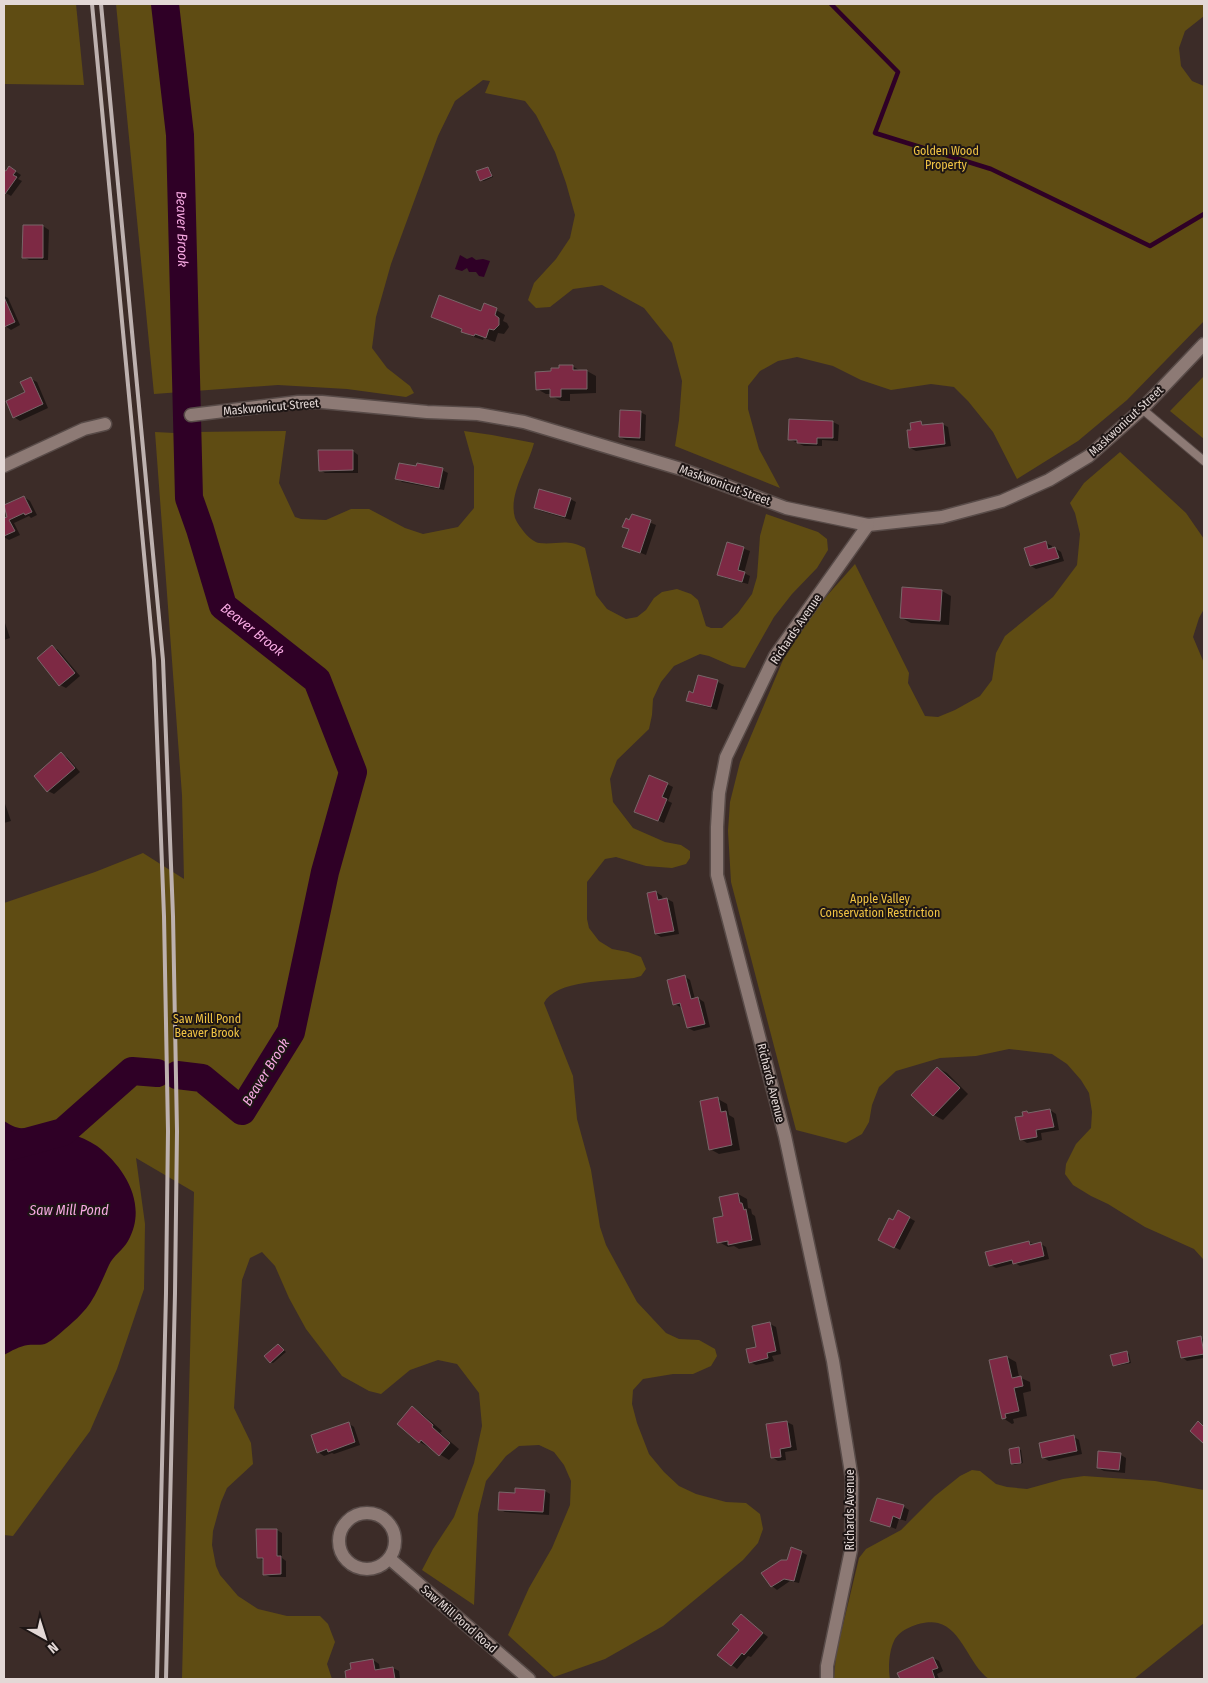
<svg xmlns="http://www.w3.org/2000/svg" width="1208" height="1683" viewBox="0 0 1208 1683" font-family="'Fira Sans Condensed',sans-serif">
<rect width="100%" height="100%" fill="#3c2c28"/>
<!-- green -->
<g fill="#5f4c13">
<polygon points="4,4 76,4 84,85 4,84"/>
<polygon points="116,4 1204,4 1204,16 1185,31 1179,48 1181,66 1192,81 1204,86 1204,321 1127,400 1078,441 1017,479 993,432 968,401 954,387 931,384 891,390 861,380 833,366 797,357 778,361 760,371 748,386 748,409 759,449 780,488 675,446 679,420 682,381 672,343 644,308 602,285 573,289 550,307 536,308 528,300 534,283 556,259 570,238 575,215 566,183 555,152 536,115 525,101 485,93 490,81 483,80 455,101 438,136 391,264 376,317 372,348 387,368 410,386 414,393 406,397 347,389 278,385 154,394"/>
<polygon points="1204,376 1204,439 1170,411"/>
<path d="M286,431L279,483L295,517L301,519L326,520L351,509H369L405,528L423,534L458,527L474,508V467L464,431L492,435L534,443C528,467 508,494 515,518C517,523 521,528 524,532C527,536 534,542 539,543C558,545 566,538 585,548L596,595L607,609L626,619L637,617L646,610L654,598L662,592L677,589L691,594L698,600L706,626L711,628H722L738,613L752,594L757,577L760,536L766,514L818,532L827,539L828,550L817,568L792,594L774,617L745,668L732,666L709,656L700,654L674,666L661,682L653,699L652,715L649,729L617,760L610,779L613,802L633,828L665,842L681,845L690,851V858L686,864L672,868L646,866L616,857L605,859L587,882V919L589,928L599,941L612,949L628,952L641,957L646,969L641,976L634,978C610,981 555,980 544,1003L573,1076L577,1119L591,1170L600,1227L606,1245L637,1302L666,1333L679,1339L699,1340L715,1349L717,1356L711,1366L693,1374H673L643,1379L633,1390L632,1404L637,1423L649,1454L664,1472L679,1486L696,1494L726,1502L746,1503L760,1514L763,1529L758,1543L743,1560L663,1626L605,1659L554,1677L508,1635L529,1588L552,1548L570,1505L571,1481L564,1465L554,1452L539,1445L519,1446L506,1456L486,1481L478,1514L474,1605L422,1570L433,1549L454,1517L474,1463L482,1426L479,1393L457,1364L438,1360L410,1370L381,1394L369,1391L342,1376L306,1329L289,1298L275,1266L262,1252L250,1258L242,1280L234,1408L251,1443L253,1464L227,1488L221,1502L213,1531L212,1545L216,1566L220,1575L238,1596L258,1609L287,1616H320L328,1624L335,1642L327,1664L332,1679H182L194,1192L136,1158L145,1224L144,1289L117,1369L90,1431L13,1536L4,1535V903L95,872L143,853L184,879L182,795L155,432L194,434V432Z"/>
<polygon points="1120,452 1186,513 1204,539 1204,609 1199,618 1193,637 1204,663 1204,1264 1203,1259 1194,1249 1145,1227 1108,1204 1091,1196 1073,1185 1065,1174 1066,1164 1076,1144 1091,1128 1092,1112 1089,1093 1081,1080 1067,1064 1052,1054 1009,1049 976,1056 940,1058 896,1071 879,1087 872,1105 869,1122 862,1134 846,1143 796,1130 731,882 728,831 730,802 740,762 783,660 817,607 855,564 909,673 908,683 925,716 938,717 955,710 980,696 992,680 996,653 1005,636 1053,597 1077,565 1080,534 1075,513 1070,503 1084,483"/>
<path d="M972,1470L980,1471L996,1484L1007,1487L1027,1489L1063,1479L1084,1476L1155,1481L1204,1490V1623L1134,1679H989C969,1665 962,1629 938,1623C924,1620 900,1628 894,1641C889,1651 888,1669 890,1679H834L836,1654L859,1558L866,1549L901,1530L935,1496L960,1476Z"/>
</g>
<!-- water -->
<g fill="#2f0026">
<polygon points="460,255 467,259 472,257 476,260 483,259 490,261 484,277 479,276 476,272 469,272 467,268 462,271 455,269"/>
<path d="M4,1121C21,1132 22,1127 40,1128C59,1130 81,1135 97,1146C126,1168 148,1206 128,1241C123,1250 113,1256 109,1265C95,1296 92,1307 65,1329C59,1334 53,1340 47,1343C41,1346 35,1344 28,1345C20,1346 11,1351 4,1355Z"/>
</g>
<!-- shadow -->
<g fill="#0007">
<polygon points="488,168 490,169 493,177 484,181 481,180"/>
<polygon points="4,170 6,172 15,171 21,175 18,179 22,181 11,196 4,192"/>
<polygon points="43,226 49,230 48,260 29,260 24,257"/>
<polygon points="4,296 8,298 20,325 11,330 5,326 4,323"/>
<polygon points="496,310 505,315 503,321 507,323 509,327 504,334 498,333 495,342 484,338 483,340 471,336 463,331 463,330 432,316"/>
<polygon points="572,366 581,371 587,371 596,376 596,393 570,394 570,401 561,401 552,396 552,394 546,394 537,389 552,373"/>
<polygon points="31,379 37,382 48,408 20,421 14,417"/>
<polygon points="640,412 646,415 645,441 626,440 620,437"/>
<polygon points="833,422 839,425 838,441 822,440 822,446 804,446 789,439"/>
<polygon points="921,423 927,426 942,424 948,427 951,446 916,451 910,448 912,431"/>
<polygon points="353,451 358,455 358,473 325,473 320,470"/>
<polygon points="417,468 442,470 448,473 444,490 402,482 397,478"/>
<polygon points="24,497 30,501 37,515 31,518 29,516 14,523 20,535 9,540 4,537 4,519 8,517 4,506"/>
<polygon points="570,499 576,502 571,520 541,511 535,508"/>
<polygon points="632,515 656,525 646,555 624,546 630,530 624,526 630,521"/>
<polygon points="728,543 750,551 744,573 750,576 748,584 725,578 719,575"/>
<polygon points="1046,543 1052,546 1052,549 1055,548 1061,552 1064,561 1036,569 1031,566"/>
<polygon points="942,591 951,596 949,625 911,623 902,618"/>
<polygon points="4,620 10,638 4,640"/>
<polygon points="53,647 58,650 80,676 66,688 60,685"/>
<polygon points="699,676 718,682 724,685 717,710 693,703 688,700 694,694"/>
<polygon points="61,754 67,757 80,772 54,794 48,791"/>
<polygon points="667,784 673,787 668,801 672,803 664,823 642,814"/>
<polygon points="4,801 11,821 4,823"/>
<polygon points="656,892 662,896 663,900 667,899 673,902 679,934 661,937 656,934"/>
<polygon points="684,976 690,980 695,999 698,998 704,1002 710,1027 694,1031 688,1028 683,1007 680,1007 675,1004"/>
<polygon points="938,1068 947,1073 968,1094 943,1120 934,1115 913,1095"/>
<polygon points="718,1099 727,1104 729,1115 734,1118 740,1150 719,1154 710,1149"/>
<polygon points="1050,1110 1056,1114 1059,1130 1041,1133 1042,1140 1027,1143 1021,1139 1024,1117 1027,1112 1031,1114"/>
<polygon points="738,1194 747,1199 748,1208 751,1209 752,1214 755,1216 761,1245 739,1249 734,1246 728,1247 719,1242"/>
<polygon points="898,1212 915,1221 900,1250 879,1239 893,1221"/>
<polygon points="1029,1242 1035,1245 1041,1244 1046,1247 1049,1259 1020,1266 1015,1263 996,1268 990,1265"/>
<polygon points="770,1324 776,1327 781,1354 772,1356 774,1361 756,1365 750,1362"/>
<polygon points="1200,1337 1204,1340 1204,1358 1187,1361 1182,1357"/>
<polygon points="278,1345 286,1352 273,1363 270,1362"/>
<polygon points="1127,1353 1129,1354 1131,1363 1116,1366 1114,1365"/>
<polygon points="1007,1357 1016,1362 1019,1377 1030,1382 1031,1391 1023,1393 1027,1416 1013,1419 1014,1423 1012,1424 1003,1418"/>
<polygon points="412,1408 421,1413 442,1431 440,1433 459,1449 449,1460 420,1442"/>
<polygon points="787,1422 793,1425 797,1450 785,1452 786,1460 778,1461 772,1457"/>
<polygon points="348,1423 354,1427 360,1445 334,1454 332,1453 324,1456 318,1452"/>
<polygon points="1074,1437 1079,1440 1082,1454 1049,1461 1044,1458"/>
<polygon points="1019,1449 1021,1450 1023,1463 1014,1465 1012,1463"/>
<polygon points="1121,1455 1126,1458 1125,1473 1104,1471 1098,1468"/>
<polygon points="545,1491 550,1494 549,1515 505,1512 499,1509 516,1494"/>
<polygon points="878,1499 904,1507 909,1510 906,1521 899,1519 896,1529 872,1520"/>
<polygon points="277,1530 282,1533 282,1558 286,1561 286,1577 270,1577 264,1574 264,1561 258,1557"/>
<polygon points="801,1552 807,1555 799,1583 790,1581 777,1590 772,1586 788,1561"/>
<polygon points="741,1616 768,1637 751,1657 748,1656 737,1669 719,1655 740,1630"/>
<polygon points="933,1658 939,1661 943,1671 937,1674 939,1679 901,1679 898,1674"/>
<polygon points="373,1660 379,1664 380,1670 393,1668 399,1671 400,1679 347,1679 346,1672"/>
</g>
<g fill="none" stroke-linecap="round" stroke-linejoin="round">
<!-- stream -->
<polyline stroke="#2f0026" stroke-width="4.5" points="831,4 898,72 875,133 991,169 1150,246 1204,214"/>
<!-- river -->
<g stroke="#2f0026" stroke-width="28">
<path id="s1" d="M165,4L180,135L189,498L200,529L223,606L317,680L353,772L325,872L291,1032L242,1111L202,1078L177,1075"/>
<polyline points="4,1148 63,1132 132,1071 157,1073"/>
</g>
</g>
<!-- building -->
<g fill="#7d2944" stroke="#786669">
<polygon points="9,166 16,171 13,175 17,177 5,194 4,193 4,170 6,171"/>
<polygon points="488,167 492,176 480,181 476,171"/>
<polygon points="23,225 43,225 43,258 22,258"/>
<polygon points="439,295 481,311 484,303 497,308 495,315 499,318 499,325 494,330 489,329 486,338 475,334 474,336 461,332 462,329 431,317"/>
<polygon points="4,297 15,322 4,327"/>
<polygon points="559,365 573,365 573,370 587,370 587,389 561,389 561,397 550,397 550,389 536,390 535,372 551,371 551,368 559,368"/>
<polygon points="31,377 43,404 13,418 6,401 25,392 20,382"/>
<polygon points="620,410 641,411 640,438 619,437"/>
<polygon points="789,419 833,421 833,438 817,438 817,444 797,443 797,440 788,440"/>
<polygon points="921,421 922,425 943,423 945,444 909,448 907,430 911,430 910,423"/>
<polygon points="318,450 353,450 353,470 319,471"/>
<polygon points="399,463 416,466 417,463 443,468 439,488 395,479"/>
<polygon points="539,489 571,498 565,517 534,508"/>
<polygon points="24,496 32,512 25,515 24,513 9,520 15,531 4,536 4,518 7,517 4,505"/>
<polygon points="632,514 651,520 640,553 622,547 629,529 622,527 626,518 629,520"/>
<polygon points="1046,541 1048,549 1055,547 1059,558 1030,566 1024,548"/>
<polygon points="727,542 744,547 738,570 745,572 742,582 717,575"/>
<polygon points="902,587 942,590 940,621 900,618"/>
<polygon points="52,645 75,673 59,686 37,658"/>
<polygon points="698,675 718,680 711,707 686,701 689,691 693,693"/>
<polygon points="61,752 75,768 47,792 34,776"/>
<polygon points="649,775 668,783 662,797 667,799 658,821 634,812"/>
<polygon points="656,891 658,900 667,898 674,931 655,934 647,893"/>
<polygon points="685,975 691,999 698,997 705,1024 687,1028 680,1003 673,1005 667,980"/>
<polygon points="937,1067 960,1088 933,1116 911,1095"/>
<polygon points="718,1097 721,1112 726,1111 732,1145 709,1150 700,1101"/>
<polygon points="1050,1109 1054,1127 1036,1130 1037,1137 1020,1140 1015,1117 1023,1116 1022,1112 1027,1111 1028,1113"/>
<polygon points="738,1193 740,1203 742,1203 744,1210 746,1209 752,1240 728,1245 728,1241 717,1243 713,1218 723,1216 719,1197"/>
<polygon points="898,1210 910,1217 894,1248 878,1240 889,1218 893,1220"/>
<polygon points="1029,1241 1030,1245 1041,1242 1044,1256 1013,1264 1012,1260 989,1266 985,1252"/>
<polygon points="770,1322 776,1351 767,1353 768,1358 749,1363 746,1349 756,1347 752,1326"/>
<polygon points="1201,1336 1204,1354 1181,1358 1177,1341"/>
<polygon points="278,1344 284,1350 270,1363 264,1356"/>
<polygon points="1127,1351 1129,1362 1113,1366 1110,1355"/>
<polygon points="1007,1356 1012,1378 1021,1376 1023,1386 1014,1388 1019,1411 1005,1414 1006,1418 1002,1419 989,1360"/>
<polygon points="412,1406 433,1425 432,1427 450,1443 439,1456 421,1440 419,1443 397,1424"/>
<polygon points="787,1421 791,1447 780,1449 781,1457 771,1458 766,1424"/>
<polygon points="1198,1421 1204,1427 1204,1444 1190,1431"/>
<polygon points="349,1422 355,1442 328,1452 327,1449 317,1453 311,1435"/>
<polygon points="1074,1435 1077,1451 1042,1458 1039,1443"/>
<polygon points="1019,1447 1021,1463 1011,1464 1009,1449"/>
<polygon points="1098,1451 1121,1453 1119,1470 1097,1468"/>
<polygon points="515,1488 545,1490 543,1512 498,1510 499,1492 515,1493"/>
<polygon points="877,1498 904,1505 900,1519 893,1516 890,1527 870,1521"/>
<polygon points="256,1529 277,1529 277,1556 281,1556 281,1574 263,1575 263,1558 257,1558"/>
<polygon points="791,1547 802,1551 794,1581 784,1579 771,1587 761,1573 781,1560 787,1560"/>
<polygon points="741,1614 763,1633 744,1655 742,1653 731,1666 717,1655 739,1630 732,1624"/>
<polygon points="933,1657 938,1668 932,1670 935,1679 900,1679 897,1673"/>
<polygon points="373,1659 375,1670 393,1667 395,1679 346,1679 345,1671 351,1669 350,1663"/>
</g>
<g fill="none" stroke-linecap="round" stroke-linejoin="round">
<defs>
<polyline id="lane" points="1142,409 1204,461"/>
<g id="street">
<polyline points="191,415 298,402 322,402 427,412 478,414 524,422 681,469 786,508 868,525 942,517 1002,501 1049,480 1089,456 1142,409 1204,344"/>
<polyline points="4,466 84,429 105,424"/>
<circle cx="367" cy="1541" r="28"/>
<polyline points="390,1559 529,1679"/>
<polyline points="827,1679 827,1666 851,1550 852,1479 833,1361 785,1136 717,875 717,827 719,793 726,757 775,656 868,525"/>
</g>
</defs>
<!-- lane casing -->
<use href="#lane" stroke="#584b48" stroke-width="10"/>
<!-- street casing -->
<use href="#street" stroke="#584b48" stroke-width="15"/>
<!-- lane -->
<use href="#lane" stroke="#8d7a75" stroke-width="8"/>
<!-- street -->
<use href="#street" stroke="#8d7a75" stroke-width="12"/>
<!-- rail -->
<g stroke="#bdb1af" stroke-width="4">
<polyline points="92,4 154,660 164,916 168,1131 166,1293 157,1679"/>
<polyline points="101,4 163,660 173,916 177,1131 175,1293 166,1679"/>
</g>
</g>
<g text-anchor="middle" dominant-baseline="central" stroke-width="4" stroke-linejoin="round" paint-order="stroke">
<!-- park labels -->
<g font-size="12" fill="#f1c444" stroke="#1e1615">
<text x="946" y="151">Golden Wood<tspan x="946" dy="14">Property</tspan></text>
<text x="880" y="899">Apple Valley<tspan x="880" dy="14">Conservation Restriction</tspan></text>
<text x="207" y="1019">Saw Mill Pond<tspan x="207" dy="14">Beaver Brook</tspan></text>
</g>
<!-- street labels -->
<g font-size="12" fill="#e3d8d6" stroke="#1e1615">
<text transform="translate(271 407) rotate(-5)">Maskwonicut Street</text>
<text transform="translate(1126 421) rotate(-43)">Maskwonicut Street</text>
<text transform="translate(725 485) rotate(20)">Maskwonicut Street</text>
<text transform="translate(796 629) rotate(-56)">Richards Avenue</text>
<text transform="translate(771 1083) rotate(76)">Richards Avenue</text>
<text transform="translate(850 1510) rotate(-90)">Richards Avenue</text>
<text transform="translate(459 1619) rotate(41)">Saw Mill Pond Road</text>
</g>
<!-- water labels -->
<g font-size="14" font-style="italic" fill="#f8a9e3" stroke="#1e1615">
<text stroke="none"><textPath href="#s1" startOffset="226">Beaver Brook</textPath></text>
<text stroke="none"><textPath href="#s1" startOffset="646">Beaver Brook</textPath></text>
<text transform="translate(266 1072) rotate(-58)">Beaver Brook</text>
<text x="69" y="1210">Saw Mill Pond</text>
</g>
</g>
<!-- border -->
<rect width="1208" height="1683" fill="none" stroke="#e3d8d6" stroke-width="10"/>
<!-- north arrow -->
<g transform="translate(45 1638) rotate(141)" stroke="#1e1615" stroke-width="4" paint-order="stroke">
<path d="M0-4L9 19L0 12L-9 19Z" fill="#e3d8d6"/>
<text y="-8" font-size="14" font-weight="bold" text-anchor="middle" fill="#e3d8d6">N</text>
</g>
</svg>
